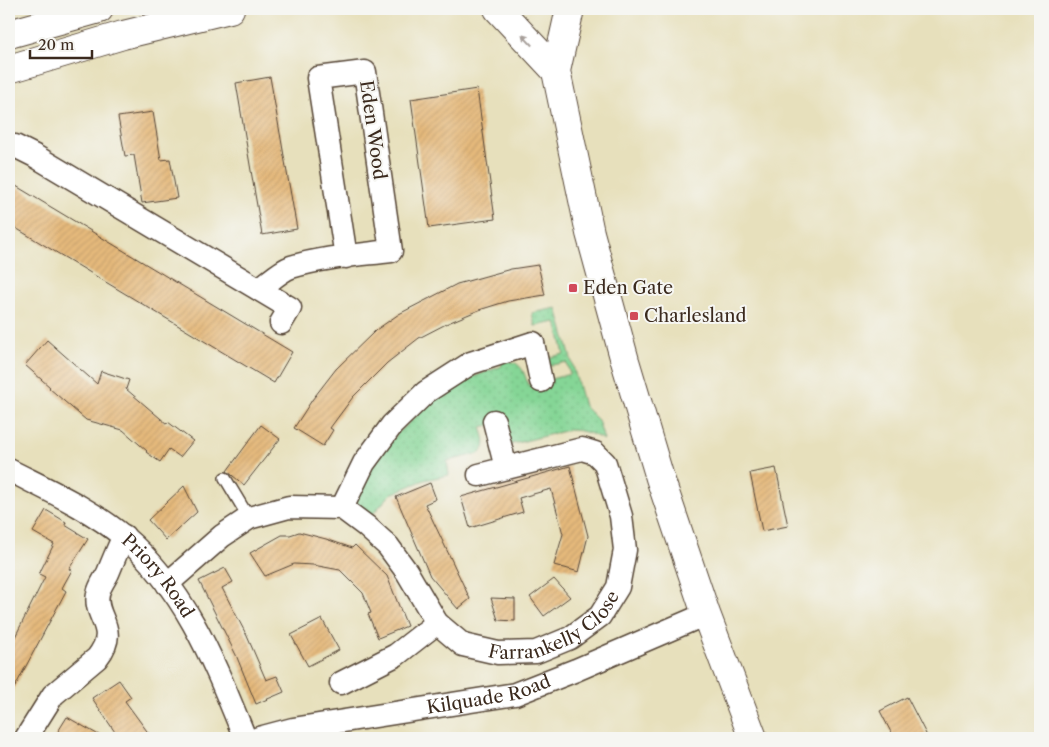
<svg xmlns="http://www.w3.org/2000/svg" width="1049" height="747" viewBox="0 0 1049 747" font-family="'Libre Caslon Text',serif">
<defs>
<pattern id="grass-dots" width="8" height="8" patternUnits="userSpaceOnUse" patternTransform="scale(1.25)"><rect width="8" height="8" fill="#85d696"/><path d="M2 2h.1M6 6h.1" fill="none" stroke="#74b881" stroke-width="1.8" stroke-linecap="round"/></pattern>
<pattern id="building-hatch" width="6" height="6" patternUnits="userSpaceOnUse" patternTransform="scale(1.25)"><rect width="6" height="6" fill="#e5b97c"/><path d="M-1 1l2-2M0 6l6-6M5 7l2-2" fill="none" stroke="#c59f6b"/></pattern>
</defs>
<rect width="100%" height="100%" fill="#f6f6f2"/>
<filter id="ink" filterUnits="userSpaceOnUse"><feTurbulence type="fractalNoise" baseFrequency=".02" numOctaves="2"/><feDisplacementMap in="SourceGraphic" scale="10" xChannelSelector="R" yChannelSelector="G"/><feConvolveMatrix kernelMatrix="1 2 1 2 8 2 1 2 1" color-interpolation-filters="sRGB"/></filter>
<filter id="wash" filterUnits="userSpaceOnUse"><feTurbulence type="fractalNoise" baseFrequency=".0096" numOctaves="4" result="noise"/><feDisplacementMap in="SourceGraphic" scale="20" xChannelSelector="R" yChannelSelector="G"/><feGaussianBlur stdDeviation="1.12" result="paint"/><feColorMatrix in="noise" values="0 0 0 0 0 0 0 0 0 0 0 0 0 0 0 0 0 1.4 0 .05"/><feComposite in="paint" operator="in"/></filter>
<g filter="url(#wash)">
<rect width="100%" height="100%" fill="#e7e0bc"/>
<!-- grass -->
<path fill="url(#grass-dots)" stroke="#60805a" d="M557,308L584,406L598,420L604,440C591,433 582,430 568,430L505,446L499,423L481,427C484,437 489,448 478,454L447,461L449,475L424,480L391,494L370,517L354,501L353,488L397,434L432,401L470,378L502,366L501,359C520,362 523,367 528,385L570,374L566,362L543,367L547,358L564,354L556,322L535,326L532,313Z"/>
<g id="blocks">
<!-- building -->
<g fill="url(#building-hatch)">
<polygon points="270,77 297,229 262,235 236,83"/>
<polygon points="477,89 495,219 429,228 411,99"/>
<polygon points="153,112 161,160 170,159 177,198 142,203 134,155 125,156 118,117"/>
<polygon points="16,186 292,352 274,383 9,224 9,198"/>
<polygon points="538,265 545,295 508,301 479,310 448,323 419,338 387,363 353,397 330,428 333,430 323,446 294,428 312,400 336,369 376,330 399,314 457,284 511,269"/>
<polygon points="47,340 97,384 101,371 129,380 126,389 167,424 168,422 193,441 180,457 169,449 160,462 146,452 147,451 123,430 86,420 49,388 50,387 25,365"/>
<polygon points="261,425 280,439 244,485 227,471"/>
<polygon points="570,466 588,536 579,572 554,565 563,534 551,489 519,498 523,512 470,528 461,497"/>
<polygon points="776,468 788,526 762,531 750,473"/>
<polygon points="430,483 436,499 425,504 470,599 458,609 430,576 396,497"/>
<polygon points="184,486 197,512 166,540 148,520"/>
<polygon points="46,510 66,522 65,525 88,539 69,569 72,570 62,588 66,591 9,698 9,649 45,577 39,574 54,544 33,532"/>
<polygon points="299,532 326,539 352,548 355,545 387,576 407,626 378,638 368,614 371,613 363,593 340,570 313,565 294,564 265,576 250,553 282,535 290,535"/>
<polygon points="225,568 233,582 222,588 247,636 266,680 277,676 284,692 256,704 236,655 199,581"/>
<polygon points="554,579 570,597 544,616 530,597"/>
<polygon points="491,598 515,599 515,621 498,620"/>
<polygon points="322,619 339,650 308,666 291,635"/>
<polygon points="119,680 131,697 125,701 152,738 119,738 92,698"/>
<polygon points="907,697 928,738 894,738 880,711"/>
<polygon points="67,717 104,738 54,738"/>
</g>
</g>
</g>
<g filter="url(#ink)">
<use href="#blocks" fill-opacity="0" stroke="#554536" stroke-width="1"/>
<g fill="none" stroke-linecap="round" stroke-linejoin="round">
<defs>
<polyline id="lane" points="225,478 249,518"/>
<g id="street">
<polyline points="9,146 15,146 35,156 290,308 281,323"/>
<path d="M259,289C269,282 280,271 291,267C323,257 358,255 391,251L365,72L318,78L346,257"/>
<polyline points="494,421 506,468"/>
<path id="s1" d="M9,470C48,490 91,509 124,537C187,590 215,665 245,738"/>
<polyline points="342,508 364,463 392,425 426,392 471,363 533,343 541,381"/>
<path id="s2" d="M167,584L222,536L249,518L289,507L342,508L366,526L388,546L407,572L437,623L463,645L498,653L536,652L570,638L600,616L618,587L625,550L621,516L605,463L595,453L582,449L479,475"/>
<polyline points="341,683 396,655 437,623"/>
<path d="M26,738L53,695L97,658C121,628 93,618 98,594C99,587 105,579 108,573C113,561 118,548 124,536"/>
<path id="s3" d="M259,738L293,729L515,694L576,670L706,614"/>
</g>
<g id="secondary">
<polyline points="498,9 556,71"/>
<polyline points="570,9 556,71 590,233 625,361 660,478 706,614 753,738"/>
<polyline points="9,34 99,9"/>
<polyline points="9,69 123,35 230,9"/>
</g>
</defs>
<!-- lane casing -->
<use href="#lane" stroke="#554536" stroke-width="14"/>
<!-- street casing -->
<use href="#street" stroke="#554536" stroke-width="25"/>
<!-- secondary casing -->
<use href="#secondary" stroke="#554536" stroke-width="30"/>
<!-- lane -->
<use href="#lane" stroke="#fff" stroke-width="11"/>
<!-- street -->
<use href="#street" stroke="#fff" stroke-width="22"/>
<!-- secondary -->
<use href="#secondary" stroke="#fff" stroke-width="28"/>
</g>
<!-- one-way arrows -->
<defs><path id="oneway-solid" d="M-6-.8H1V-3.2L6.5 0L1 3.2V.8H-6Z" transform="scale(1.25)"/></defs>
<use fill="#a79f9a" href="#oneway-solid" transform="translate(527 40) rotate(-133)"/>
</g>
<!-- markers -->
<g fill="#d1495b" stroke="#f6f6f2" stroke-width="2">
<rect x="568" y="283" width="10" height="10" rx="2.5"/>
<rect x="629" y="311" width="10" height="10" rx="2.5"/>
</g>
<g text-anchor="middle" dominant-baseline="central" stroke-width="4" stroke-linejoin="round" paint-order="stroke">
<!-- street labels -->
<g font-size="18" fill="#3b2a1e" stroke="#f6f6f2">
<text transform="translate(373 130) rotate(82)">Eden Wood</text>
<text stroke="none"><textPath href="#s1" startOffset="185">Priory Road</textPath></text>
<text stroke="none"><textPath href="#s2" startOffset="486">Farrankelly Close</textPath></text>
<text stroke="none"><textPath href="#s3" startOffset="234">Kilquade Road</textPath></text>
</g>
<!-- poi labels -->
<g font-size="18" fill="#3b2a1e" stroke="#f6f6f2" text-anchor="start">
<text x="583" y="288">Eden Gate</text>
<text x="644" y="316">Charlesland</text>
</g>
</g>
<!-- margin -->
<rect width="1049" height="747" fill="none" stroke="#f6f6f2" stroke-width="30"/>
<!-- scale -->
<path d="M30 50v8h62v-8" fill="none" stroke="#3b2a1e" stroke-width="2.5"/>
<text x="38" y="50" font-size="15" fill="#3b2a1e" stroke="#f6f6f2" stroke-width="4" paint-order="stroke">20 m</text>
</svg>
